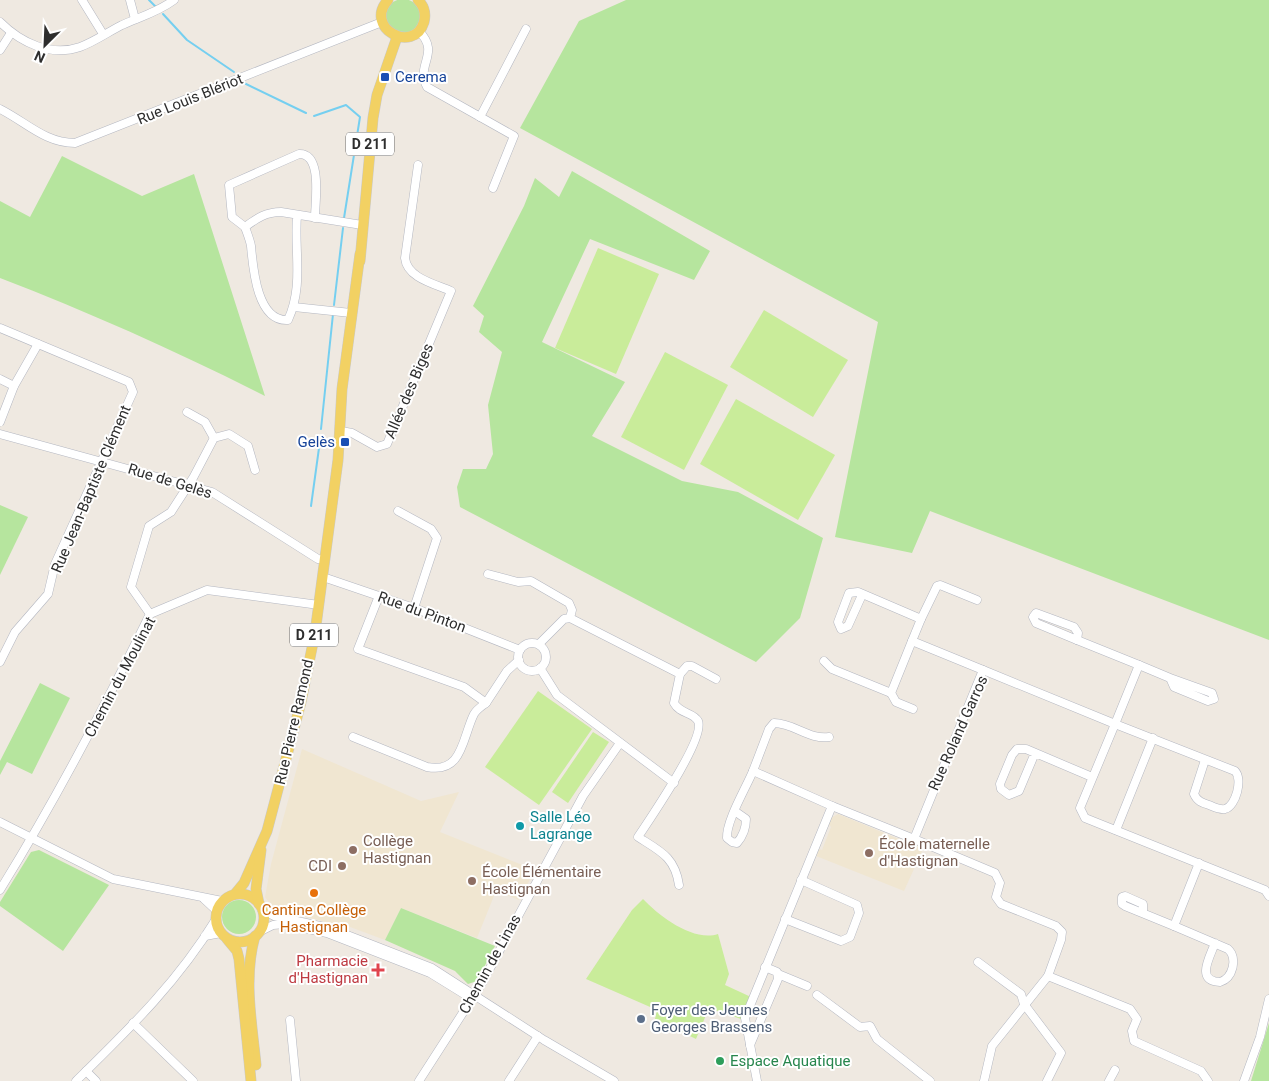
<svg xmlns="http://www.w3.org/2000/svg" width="1269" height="1081" viewBox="0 0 1269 1081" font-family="Roboto,sans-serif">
<rect width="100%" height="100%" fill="#efe9e1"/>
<!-- education -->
<g fill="#f0e6d1">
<polygon points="302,749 421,801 459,792 440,832 535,870 519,900 496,891 477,938 401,908 385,940 342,924 334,924 274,909 265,897 271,864"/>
<polygon points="838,814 923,849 904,891 816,856 819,849 822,850 831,827 829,825 831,818"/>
</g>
<!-- green -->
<g fill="#b6e59e">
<circle cx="403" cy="16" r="17"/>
<polygon points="626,0 1269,0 1269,640 930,511 912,553 835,537 878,322 520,128 579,21"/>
<path d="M62,156L142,196L194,174L265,396C178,352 91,313 0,278V201L30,217Z"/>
<polygon points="572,171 710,251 694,280 590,239 542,342 625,382 592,436 682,481 738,492 823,538 800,618 756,662 460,507 457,487 463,469 486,469 493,454 488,405 502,352 479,332 484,316 473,306 524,206 535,178 559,197"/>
<polygon points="0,505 28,517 0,575"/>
<polygon points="40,683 70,698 32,774 7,762 0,775 0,761"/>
<polygon points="39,850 109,885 63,951 0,906 0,902 31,852"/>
<circle cx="239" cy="917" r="17"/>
<polygon points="401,908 495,946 477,981 468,984 455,971 385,940"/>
<polygon points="1269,1023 1269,1081 1251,1081"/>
</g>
<!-- pitch -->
<g fill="#c9ec9a">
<polygon points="598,248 659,274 616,374 555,348"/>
<polygon points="764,310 848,360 813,417 730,367"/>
<polygon points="665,352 728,385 684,470 621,437"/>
<polygon points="736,399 835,455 798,520 700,464"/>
<polygon points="538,691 592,729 539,805 485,767"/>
<polygon points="593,732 609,742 568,803 552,792"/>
<path d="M643,899C659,916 693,942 718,934L729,974L725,985L751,997L741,1019L709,1008L696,1039L655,1019L657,1010L586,979L632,910Z"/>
</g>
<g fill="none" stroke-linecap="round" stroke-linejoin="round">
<!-- stream -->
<g stroke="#75cff0" stroke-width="2">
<polyline points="149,0 156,7"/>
<polyline points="163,14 187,40 234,72"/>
<polyline points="242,82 306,113"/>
<polyline points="314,116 346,105 360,117 344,218"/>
<polyline points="334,305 343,228"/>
<polyline points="321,429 333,314"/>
<polyline points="311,506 319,448"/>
</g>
<defs>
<g id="minor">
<polyline points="82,0 103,34"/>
<polyline points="130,0 135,19"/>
<path d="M0,22C21,43 51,57 80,47C94,42 108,32 122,25C140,17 158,12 174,0"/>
<path d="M419,31C441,54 415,64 427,87L514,136L493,188"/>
<polyline points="0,50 11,33"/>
<path d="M0,109C26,122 45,143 75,143L382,22"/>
<polyline points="480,117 526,29"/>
<path d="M297,215C294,252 304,285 288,320C257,322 253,268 251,246C250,240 247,233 245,227C257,218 266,212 281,212L362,225"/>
<path d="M245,227L232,217L229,185L299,154C323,153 315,202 315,218"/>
<polyline points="294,307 351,313"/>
<polyline points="0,328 129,382 133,392 55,564 48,594 15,632 0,662"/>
<polyline points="0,379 14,386"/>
<polyline points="187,412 205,422 214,438"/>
<polyline points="0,422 14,386 38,344"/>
<path d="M341,431L352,433L377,447L387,444L451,291C435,284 407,278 405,258L418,165"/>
<polyline points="0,434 212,492 318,559 325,560"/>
<polyline points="398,511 431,529 437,538 414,608"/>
<polyline points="488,574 518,582 531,581 569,603 572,610 570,618 564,619 539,644"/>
<polyline points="323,577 414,608 520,650"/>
<polyline points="862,595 848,626 841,629 838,622 849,593 858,592 921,619 912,641 983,670"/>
<polyline points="379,596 358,649 464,687 486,703 507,671 519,660"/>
<polygon points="1036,613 1074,627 1078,633 1077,640 1036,623 1033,617"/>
<polyline points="150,614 131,587 149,526 171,512 193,478 214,438 229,434 248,446 255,470"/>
<path d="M570,618L680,674L674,703C680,714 693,712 698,721C706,738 649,820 638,837C660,851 675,857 679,885"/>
<polyline points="921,619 937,586 940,585 977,600"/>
<path d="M1077,640L1139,665L1115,724L1235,771C1243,779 1236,806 1225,809C1219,810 1214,807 1209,805C1202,803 1197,801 1194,794L1205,760"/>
<polyline points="912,641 891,693 896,702 913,709"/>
<circle cx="532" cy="657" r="14"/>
<polyline points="824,661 832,669 891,693"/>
<polyline points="1139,665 1170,678 1174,687 1208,701 1214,699 1212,693 1170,678"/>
<polyline points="540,668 557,695 674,783"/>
<polyline points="680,674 687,666 692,666 716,679"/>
<path d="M353,737L427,767C463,774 462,738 474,714C477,709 482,706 486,703"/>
<path d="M829,737C809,740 794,723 774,723L769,729L753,771L832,806"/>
<polyline points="1035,753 1019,791 1009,795 1001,789 1000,784 1012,755 1017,749 1026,749 1092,777"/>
<path d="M736,812L746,819C746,828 743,836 737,843L732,842L727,838C726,821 746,788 753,771"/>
<polyline points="0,822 113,879 222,901"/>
<polyline points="1116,830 1153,738"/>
<polyline points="914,839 995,873 1000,883 996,897 1001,904 1056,926 1062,932 1061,940 1048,976 1130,1009 1137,1019 1132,1031 1134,1041 1201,1071 1208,1081"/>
<path d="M1199,863L1174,926L1228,949C1238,958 1233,978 1220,982C1195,981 1210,957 1215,943"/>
<path d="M0,890C55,801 104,708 150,614L207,590L319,605"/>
<polyline points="204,899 217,911"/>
<polyline points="262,910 274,916 329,928 432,968 544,1040 614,1081"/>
<polyline points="1143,913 1143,904 1125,896 1122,897 1122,904 1125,906 1174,926"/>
<polyline points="785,919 841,941 850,937 859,913 857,905 801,880"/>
<polyline points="259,932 273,925 285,924 327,933 430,973 464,994 474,996"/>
<polyline points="205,936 221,933"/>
<polyline points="978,962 1021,994 1024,1004 1061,1053 1047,1081"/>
<polyline points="778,974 807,986"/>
<polyline points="817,995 860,1027 870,1026 877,1039 930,1081"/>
<polyline points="290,1020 296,1081"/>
<polyline points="133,1023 193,1081"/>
<polyline points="750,1045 778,979 777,972 765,967"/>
<polyline points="86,1071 96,1081"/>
<path d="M76,1081C129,1029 177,983 216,919"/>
<polyline points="419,1081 482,983 583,796 620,743"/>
<polyline points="509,1081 538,1036"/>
<polyline points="757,1081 745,1018 832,806 914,839 983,670 1115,724 1080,808 1085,818 1265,890 1269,896"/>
<polyline points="984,1081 992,1046 1048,976"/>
<polyline points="1109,1081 1115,1070"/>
<polyline points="1244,1081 1260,1037 1269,999"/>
</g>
<g id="major">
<path d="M388,0C363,28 414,55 424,22C426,14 424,6 418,0"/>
<polyline points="360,261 373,118 377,95 397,37"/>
<polyline points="235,894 244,883 267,831 301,702 315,633 338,460 342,389 360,254"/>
<circle cx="240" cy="918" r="24"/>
<polyline points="259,904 256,889 261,850"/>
<path d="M255,936C243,978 252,1023 256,1065"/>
<polyline points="227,939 237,951 239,959 251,1081"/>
</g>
</defs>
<!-- minor casing -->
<use href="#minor" stroke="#b4b7c1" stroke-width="9"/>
<!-- major casing -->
<use href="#major" stroke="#c9c9c9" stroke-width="11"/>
<!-- minor -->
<use href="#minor" stroke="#fff" stroke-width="8"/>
<!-- major -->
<use href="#major" stroke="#f2d163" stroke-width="10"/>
</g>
<!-- markers -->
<g fill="#1a4fb4" stroke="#fff" stroke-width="2">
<rect x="380" y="72" width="10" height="10" rx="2.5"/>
<rect x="340" y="437" width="10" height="10" rx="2.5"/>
</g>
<circle fill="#0f9aa8" stroke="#fff" stroke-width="2" cx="520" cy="826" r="5"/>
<g fill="#8d6e63" stroke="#fff" stroke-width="2">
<circle cx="353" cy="850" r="5"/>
<circle cx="869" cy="853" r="5"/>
<circle cx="342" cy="866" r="5"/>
<circle cx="472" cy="881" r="5"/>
</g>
<circle fill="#e8710a" stroke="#fff" stroke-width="2" cx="314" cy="893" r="5"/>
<path fill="#e0444e" stroke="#fff" stroke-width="2" d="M375.5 962.5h5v5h5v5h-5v5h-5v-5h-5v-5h5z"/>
<circle fill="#5c6f8a" stroke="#fff" stroke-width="2" cx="641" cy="1019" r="5"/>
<circle fill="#2e9e5b" stroke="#fff" stroke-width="2" cx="720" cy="1061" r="5"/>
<g text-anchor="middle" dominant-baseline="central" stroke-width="4" stroke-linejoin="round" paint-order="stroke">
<!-- shield labels -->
<g fill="#fff" stroke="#6d6d6d" stroke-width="1">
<rect x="346" y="132.5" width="48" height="23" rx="4"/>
<rect x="290" y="623.5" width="48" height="23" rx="4"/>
</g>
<g font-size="14" font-weight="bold" fill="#2e2e2e">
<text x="370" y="144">D 211</text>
<text x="314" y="635">D 211</text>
</g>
<!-- transit labels -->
<g font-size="15" fill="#164399" stroke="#fff" text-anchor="start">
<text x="395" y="77">Cerema</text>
<text x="335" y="442" text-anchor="end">Gelès</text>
</g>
<!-- street labels -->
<g font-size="15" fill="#2e2e2e" stroke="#fff">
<text transform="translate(190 99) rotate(-22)">Rue Louis Blériot</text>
<text transform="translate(409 391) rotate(-67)">Allée des Biges</text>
<text transform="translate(170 481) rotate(17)">Rue de Gelès</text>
<text transform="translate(91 489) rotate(-67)">Rue Jean-Baptiste Clément</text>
<text transform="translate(422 612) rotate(20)">Rue du Pinton</text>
<text transform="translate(120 677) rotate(-62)">Chemin du Moulinat</text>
<text transform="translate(294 722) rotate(-77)">Rue Pierre Ramond</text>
<text transform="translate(958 733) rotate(-66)">Rue Roland Garros</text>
<text transform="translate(490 964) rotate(-61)">Chemin de Linas</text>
</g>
<!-- culture labels -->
<g font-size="15" fill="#0d838f" stroke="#fff" text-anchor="start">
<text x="530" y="817">Salle Léo<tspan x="530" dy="17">Lagrange</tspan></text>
</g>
<!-- education labels -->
<g font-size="15" fill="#785e54" stroke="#fff" text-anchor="start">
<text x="363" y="841">Collège<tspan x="363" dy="17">Hastignan</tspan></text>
<text x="879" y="844">École maternelle<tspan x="879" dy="17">d'Hastignan</tspan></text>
<text x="332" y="866" text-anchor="end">CDI</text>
<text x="482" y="872">École Élémentaire<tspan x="482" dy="17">Hastignan</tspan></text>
</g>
<!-- food labels -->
<g font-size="15" fill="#c56008" stroke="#fff">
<text x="314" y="910">Cantine Collège<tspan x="314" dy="17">Hastignan</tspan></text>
</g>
<!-- health labels -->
<g font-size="15" fill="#be3a42" stroke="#fff" text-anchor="end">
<text x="368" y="961">Pharmacie<tspan x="368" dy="17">d'Hastignan</tspan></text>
</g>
<!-- service labels -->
<g font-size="15" fill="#4e5e75" stroke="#fff" text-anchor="start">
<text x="651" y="1010">Foyer des Jeunes<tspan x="651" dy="17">Georges Brassens</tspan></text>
</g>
<!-- leisure labels -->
<g font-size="15" fill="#27864d" stroke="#fff" text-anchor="start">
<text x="730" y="1061">Espace Aquatique</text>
</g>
</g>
<!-- north arrow -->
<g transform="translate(45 45) rotate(204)" stroke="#ffffff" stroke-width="4" paint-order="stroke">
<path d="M0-4L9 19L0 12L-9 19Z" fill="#2e2e2e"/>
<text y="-8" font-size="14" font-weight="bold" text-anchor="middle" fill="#2e2e2e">N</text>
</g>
</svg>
